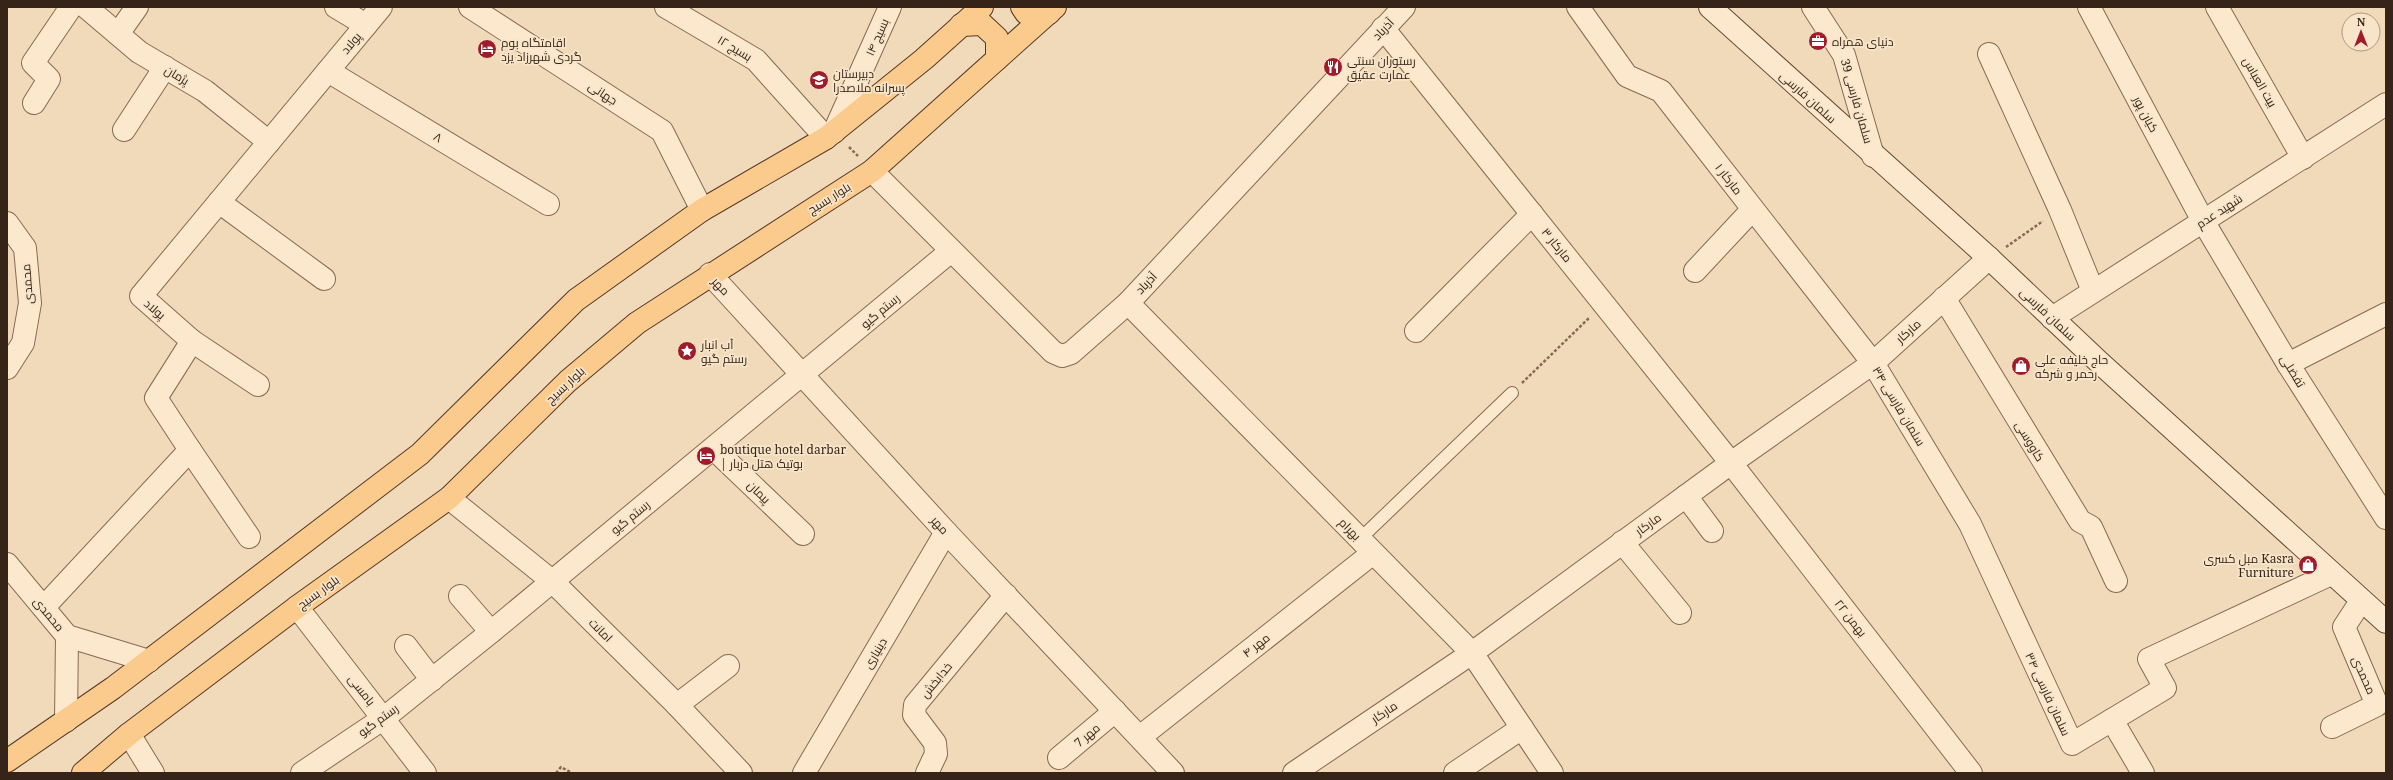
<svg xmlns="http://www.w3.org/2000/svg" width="2393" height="780" viewBox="0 0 2393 780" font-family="'Noto Serif',Cairo,serif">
<rect width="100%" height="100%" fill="#f1dab9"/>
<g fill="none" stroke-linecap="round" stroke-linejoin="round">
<defs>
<polyline id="lane" points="1360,539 1512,393"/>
<g id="street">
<polyline points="86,7 139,52 205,91 269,142"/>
<polyline points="336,7 366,25"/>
<polyline points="470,7 662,131 702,210"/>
<polyline points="666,7 756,60 826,138"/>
<polyline points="1578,7 1627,76 1661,91 1873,363 1970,524 2072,744 2165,688 2149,659 2331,574"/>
<polyline points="1813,7 1844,55 1873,156"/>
<polyline points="2089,7 2203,221 2288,364 2386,518"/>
<polyline points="2217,7 2303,158"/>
<polyline points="1383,28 1731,463 1971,773"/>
<polyline points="118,34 137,7"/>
<polyline points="1989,54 2060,210 2093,291"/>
<polyline points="328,71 548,204"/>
<polyline points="34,103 49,79 33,63 71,7"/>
<polyline points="124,130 165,67"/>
<polyline points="834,132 890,7"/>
<polyline points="872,171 1053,352 1062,356 1071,353 1128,303 1404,7"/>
<polyline points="219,202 324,279"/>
<polyline points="7,223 25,248 30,303 23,343 7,368"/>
<polyline points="1695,271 1752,210"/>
<polyline points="710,274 946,532 1173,773"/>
<polyline points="1944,298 2080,521 2091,527 2116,581"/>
<polyline points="1128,303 1472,653 1552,773"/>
<polyline points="2052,318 2386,104"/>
<polyline points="1416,331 1532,214"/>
<polyline points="192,341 258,385"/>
<polyline points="2288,364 2386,314"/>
<polyline points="714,449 803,534"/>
<polyline points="190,450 249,537"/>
<polyline points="1686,496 1712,531"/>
<polyline points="449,498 552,581 677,705 741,773"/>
<polyline points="1622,542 1680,613"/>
<polyline points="7,564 67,636 149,661"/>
<polyline points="460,596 491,632"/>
<polyline points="44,607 190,450 156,398 192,341 141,296 381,7"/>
<polyline points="297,607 425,773"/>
<polyline points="406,646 432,680"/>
<polyline points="677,705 728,666"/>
<polyline points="2112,720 2143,773"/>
<polyline points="66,721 67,636"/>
<polyline points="2332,727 2377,705 2344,627 2361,601"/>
<polyline points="129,734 153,773"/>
<polyline points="1140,737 1373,553"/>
<polyline points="1059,758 1115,711"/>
<polyline points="302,773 384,718 491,632 951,251"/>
<polyline points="804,773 946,532"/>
<polyline points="927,773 936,754 935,743 914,715 915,705 1006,595"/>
<polyline points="1294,773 1472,653 1731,463 1873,363 1989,258"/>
<polyline points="1455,773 1522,728"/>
</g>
<polyline id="secondary" points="1710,7 1989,258 2099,362 2386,622"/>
<g id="primary">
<polyline points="1022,7 1026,13 1049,13"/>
<polyline points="961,25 982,24 997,38 997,59"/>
<polyline points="7,761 113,688 420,454 576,300 702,210 826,138 924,59 982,7"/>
<polyline points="83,773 129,734 297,607 449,498 568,381 637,323 872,171 1055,7"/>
</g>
</defs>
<!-- lane casing -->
<use href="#lane" stroke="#896953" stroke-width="14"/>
<!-- street casing -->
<use href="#street" stroke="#896953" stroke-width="24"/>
<!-- secondary casing -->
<use href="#secondary" stroke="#6b4a36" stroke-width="24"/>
<!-- primary casing -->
<use href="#primary" stroke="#563828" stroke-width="24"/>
<!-- path -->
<g stroke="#896953" stroke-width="2.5" stroke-dasharray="3 2" stroke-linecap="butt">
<polyline points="849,147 858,156"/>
<polyline points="2006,247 2043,221"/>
<polyline points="1522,383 1589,318"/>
<polyline points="556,773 561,767 572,773"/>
</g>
<!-- lane -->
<use href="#lane" stroke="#fce8cd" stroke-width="12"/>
<!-- street -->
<use href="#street" stroke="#fce8cd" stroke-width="22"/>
<!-- secondary -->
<use href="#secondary" stroke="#fce8cd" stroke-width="22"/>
<!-- primary -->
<use href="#primary" stroke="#facb8c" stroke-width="22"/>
</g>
<!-- icons -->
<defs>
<symbol id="office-disc" viewBox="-11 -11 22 22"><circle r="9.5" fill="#9d1d2d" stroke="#f8e5c9"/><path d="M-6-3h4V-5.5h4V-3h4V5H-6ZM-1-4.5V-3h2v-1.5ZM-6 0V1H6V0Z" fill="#fff"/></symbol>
<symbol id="hotel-disc" viewBox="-11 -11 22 22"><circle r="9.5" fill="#9d1d2d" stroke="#f8e5c9"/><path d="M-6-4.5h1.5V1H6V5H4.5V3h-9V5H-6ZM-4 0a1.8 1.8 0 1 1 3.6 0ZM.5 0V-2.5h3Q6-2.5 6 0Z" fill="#fff"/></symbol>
<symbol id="restaurant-disc" viewBox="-11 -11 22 22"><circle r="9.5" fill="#9d1d2d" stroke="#f8e5c9"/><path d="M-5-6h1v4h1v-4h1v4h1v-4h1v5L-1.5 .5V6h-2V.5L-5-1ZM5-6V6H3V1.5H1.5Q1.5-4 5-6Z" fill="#fff"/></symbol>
<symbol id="school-disc" viewBox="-11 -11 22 22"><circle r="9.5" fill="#9d1d2d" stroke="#f8e5c9"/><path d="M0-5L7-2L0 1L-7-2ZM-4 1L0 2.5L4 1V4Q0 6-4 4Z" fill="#fff"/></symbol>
<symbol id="sight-disc" viewBox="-11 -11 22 22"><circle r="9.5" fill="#9d1d2d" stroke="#f8e5c9"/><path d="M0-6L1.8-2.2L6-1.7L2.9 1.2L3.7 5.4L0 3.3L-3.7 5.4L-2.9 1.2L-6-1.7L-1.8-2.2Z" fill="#fff"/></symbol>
<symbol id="shop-disc" viewBox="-11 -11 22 22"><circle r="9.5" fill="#9d1d2d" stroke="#f8e5c9"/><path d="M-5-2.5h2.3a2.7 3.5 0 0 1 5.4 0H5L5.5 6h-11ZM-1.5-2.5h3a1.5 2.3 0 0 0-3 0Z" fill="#fff"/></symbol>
</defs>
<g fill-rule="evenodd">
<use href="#office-disc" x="1807" y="30" width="22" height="22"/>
<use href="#hotel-disc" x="476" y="38" width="22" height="22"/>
<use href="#restaurant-disc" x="1322" y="56" width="22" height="22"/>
<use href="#school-disc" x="808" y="69" width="22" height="22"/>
<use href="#sight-disc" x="676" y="340" width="22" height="22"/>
<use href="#shop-disc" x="2010" y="355" width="22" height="22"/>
<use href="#hotel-disc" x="695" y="445" width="22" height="22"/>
<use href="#shop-disc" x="2297" y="554" width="22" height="22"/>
</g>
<g text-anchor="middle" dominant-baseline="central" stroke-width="3.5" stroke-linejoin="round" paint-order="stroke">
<!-- street labels -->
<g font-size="12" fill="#372419" stroke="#f8e5c9">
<text transform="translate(1383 29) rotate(-46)">آذرباد</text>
<text transform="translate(877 37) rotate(-66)">بسیج ۱۴</text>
<text transform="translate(351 43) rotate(-50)">پولاد</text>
<text transform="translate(735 48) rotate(31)">بسیج ۱۲</text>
<text transform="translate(177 75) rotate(31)">پژمان</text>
<text transform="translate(2260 82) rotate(60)">بیت العباس</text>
<text transform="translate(603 93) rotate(33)">جهانی</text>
<text transform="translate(1808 97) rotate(42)">سلمان فارسی</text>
<text transform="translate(1857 101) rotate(74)">سلمان فارسی 39</text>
<text transform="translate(2146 114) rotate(62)">کیان پور</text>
<text transform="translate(438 137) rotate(31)">۸</text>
<text transform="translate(1729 179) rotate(52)">مارکار ۱</text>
<text transform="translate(829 198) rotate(-32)">بلوار بسیج</text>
<text transform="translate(2219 211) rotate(-33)">شهید عدم</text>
<text transform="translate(1557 245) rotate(51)">مارکار ۳</text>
<text transform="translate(1146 283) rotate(-47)">آذرباد</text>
<text transform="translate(27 284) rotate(-94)">محمدی</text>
<text transform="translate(721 286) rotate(47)">مهر</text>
<text transform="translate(155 309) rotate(41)">پولاد</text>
<text transform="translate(880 311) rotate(-40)">رستم گیو</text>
<text transform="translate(2048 314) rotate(43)">سلمان فارسی</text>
<text transform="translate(1908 331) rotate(-42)">مارکار</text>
<text transform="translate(2293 371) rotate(58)">تفضلی</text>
<text transform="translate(565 385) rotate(-43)">بلوار بسیج</text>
<text transform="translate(1899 406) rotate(59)">سلمان فارسی ۳۴</text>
<text transform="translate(2030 441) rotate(59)">کاووسی</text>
<text transform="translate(759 492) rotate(44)">پیمان</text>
<text transform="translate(630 517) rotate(-39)">رستم گیو</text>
<text transform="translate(1648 524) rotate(-36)">مارکار</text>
<text transform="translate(940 525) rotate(48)">مهر</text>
<text transform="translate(1350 529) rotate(46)">بهرام</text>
<text transform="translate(318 592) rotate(-36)">بلوار بسیج</text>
<text transform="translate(49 614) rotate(50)">محمدی</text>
<text transform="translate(1851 618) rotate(52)">۲۲ بهمن</text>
<text transform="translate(601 630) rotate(45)">امانت</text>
<text transform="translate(1256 645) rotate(-38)">مهر ۴</text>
<text transform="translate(875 653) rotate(-59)">دینیاری</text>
<text transform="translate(2364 675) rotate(66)">محمدی</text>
<text transform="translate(936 680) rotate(-51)">خدابخش</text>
<text transform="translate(362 690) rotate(52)">بامسی</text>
<text transform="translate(2048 694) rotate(65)">سلمان فارسی ۳۴</text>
<text transform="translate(1384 712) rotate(-34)">مارکار</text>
<text transform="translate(378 720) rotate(-36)">رستم گیو</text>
<text transform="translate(1087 735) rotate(-40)">مهر 7</text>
</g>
<!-- poi labels -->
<g font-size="12" fill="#372419" stroke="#f8e5c9" text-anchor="start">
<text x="1832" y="41">دنیای همراه</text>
<text x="501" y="42">اقامتگاه بوم<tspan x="501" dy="14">گردی شهرزاد یزد</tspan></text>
<text x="1347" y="60">رستوران سنتی<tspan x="1347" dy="14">عمارت عقیق</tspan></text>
<text x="833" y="73">دبیرستان<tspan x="833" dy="14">پسرانه ملاصدرا</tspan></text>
<text x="701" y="344">آب انبار<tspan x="701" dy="14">رستم گیو</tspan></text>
<text x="2035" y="359">حاج خلیفه علی<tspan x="2035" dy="14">رحمر و شرکه</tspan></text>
<text x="720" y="449">boutique hotel darbar<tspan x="720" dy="14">| بوتیک هتل دربار</tspan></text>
<text x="2294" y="558" text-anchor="end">مبل کسری Kasra<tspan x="2294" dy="14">Furniture</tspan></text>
</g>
</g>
<!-- border -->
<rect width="2393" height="780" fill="none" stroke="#372419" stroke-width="16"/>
<!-- north arrow -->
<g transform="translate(2361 32)"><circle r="19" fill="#f8e5c9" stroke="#ab9883"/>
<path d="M0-3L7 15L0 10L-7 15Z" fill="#9d1d2d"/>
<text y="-6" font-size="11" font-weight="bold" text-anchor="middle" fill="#372419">N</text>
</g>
</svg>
